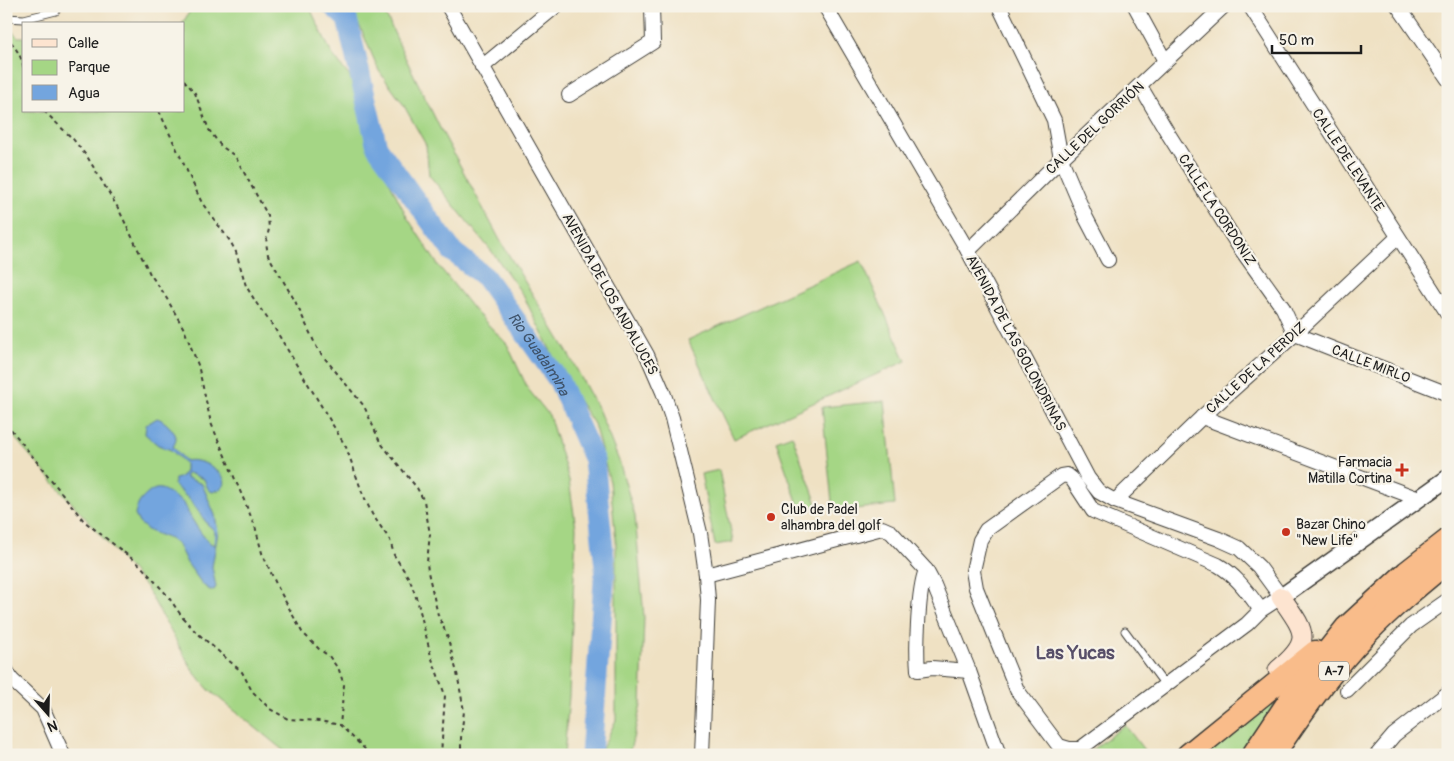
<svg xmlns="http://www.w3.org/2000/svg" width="1454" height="761" viewBox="0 0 1454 761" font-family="Pangolin,sans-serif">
<rect width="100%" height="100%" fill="#f7f3e8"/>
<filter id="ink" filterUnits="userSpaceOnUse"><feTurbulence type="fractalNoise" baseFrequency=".02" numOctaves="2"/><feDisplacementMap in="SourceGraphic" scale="10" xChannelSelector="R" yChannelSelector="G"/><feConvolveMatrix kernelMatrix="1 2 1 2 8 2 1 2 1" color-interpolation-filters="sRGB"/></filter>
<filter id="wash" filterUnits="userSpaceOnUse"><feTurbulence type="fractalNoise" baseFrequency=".0096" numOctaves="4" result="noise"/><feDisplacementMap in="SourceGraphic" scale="20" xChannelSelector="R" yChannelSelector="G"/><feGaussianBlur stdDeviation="1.12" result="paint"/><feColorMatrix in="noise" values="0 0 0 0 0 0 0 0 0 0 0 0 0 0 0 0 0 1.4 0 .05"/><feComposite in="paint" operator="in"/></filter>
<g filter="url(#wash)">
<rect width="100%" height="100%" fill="#efe1c3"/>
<!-- green -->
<g fill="#a5d685" stroke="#607950">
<polygon points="193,6 309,6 332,54 350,77 363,122 380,163 407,217 438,265 474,310 507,344 528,389 549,415 569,480 576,528 569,696 564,755 289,755 209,690 193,671 146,587 6,428 6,26 18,37 24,37 24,111 184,111 184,24 182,24"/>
<polygon points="348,6 382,6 404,55 440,128 501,242 569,355 599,411 619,461 635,516 644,617 641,705 629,755 599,755 616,720 616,541 610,482 594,424 565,380 523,295 493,253 429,175 426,145 403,104 379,71 361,29"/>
<polygon points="861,261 906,361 734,439 688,340"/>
<polygon points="885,401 895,505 833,511 822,407"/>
<polygon points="792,435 818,507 801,513 776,441"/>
<polygon points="719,470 733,542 715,545 701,474"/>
<polygon points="1288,683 1241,755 1194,755"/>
<polygon points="1125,725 1144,750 1139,755 1085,755"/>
</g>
<!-- water -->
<path fill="#73a5de" stroke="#48607d" d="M157,418C163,419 177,432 176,439C176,441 174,445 173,447L186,461C206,456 245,485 212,492L208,489L204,479L188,473L185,477L202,484L215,515L218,532L212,567L216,587L214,590H210L203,585L187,563L178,545L170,539L149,531L139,523L135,515C136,509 138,503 143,498C155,486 160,486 173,496C177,499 182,501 185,505C187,509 188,513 190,516C195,524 206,543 214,545L215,533L213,529L208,525L191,501L174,485L175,479L181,477L185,471V463L171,450L158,445L145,434L146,425Z"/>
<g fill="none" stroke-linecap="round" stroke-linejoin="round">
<!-- river -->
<path stroke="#73a5de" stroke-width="21" id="s1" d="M333,6L347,19L377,147L452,251L485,277L559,381L594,460L605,568L591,755"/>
</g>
</g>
<g filter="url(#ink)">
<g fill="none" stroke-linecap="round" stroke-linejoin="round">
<defs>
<g id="service">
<polyline points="6,18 24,19 56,11"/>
<polyline points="1125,631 1165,685"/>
</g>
<g id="minor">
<polyline points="448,6 647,355 663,392 672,418 700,533 706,575 708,600 702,755"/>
<path d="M825,6L968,251L1088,478L1099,492L1115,501L1219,539L1239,548L1259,567L1281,597L1261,610L1247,624L1080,749H1069L1059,746L1017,690L976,588L973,571L980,540L986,530L1061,476L1067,475L1072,479L1093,511L1218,565C1237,576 1248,593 1261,610"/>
<polyline points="999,6 1054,120 1061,159 1086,218 1108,260"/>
<polyline points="1135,6 1165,61"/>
<polyline points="1250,6 1448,314"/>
<polyline points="1398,6 1448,79"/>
<polyline points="482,67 556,6"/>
<polyline points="1140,86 1169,135 1238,245 1283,308 1295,334 1448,394"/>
<polyline points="569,95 653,42 652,6"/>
<polyline points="968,251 1061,159 1224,6"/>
<polyline points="1202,417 1419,499"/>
<polyline points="1115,501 1202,417 1295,334 1398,237"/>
<path d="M926,570C918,589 916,649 918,670L932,668L969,671"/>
<polyline points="706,575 882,528 891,532 926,570 934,585 969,671 999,755"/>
<polyline points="6,670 11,679 43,709 63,755"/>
<polyline points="1347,690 1411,626 1448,600"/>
<polyline points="1377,755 1394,735 1448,693"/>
</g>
<polyline id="tertiary" points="1281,597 1448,478"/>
<path id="secondary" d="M1278,670C1314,640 1305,632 1281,597"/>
<g id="trunk">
<polyline points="1188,755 1315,652"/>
<polyline points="1253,755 1295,692 1346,628 1407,572 1448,540"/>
<path d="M1273,755C1302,712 1331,670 1367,633C1392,607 1420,584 1448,561"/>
</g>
</defs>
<!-- service casing -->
<use href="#service" stroke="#3c3a35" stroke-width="9"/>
<!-- minor casing -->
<use href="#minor" stroke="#3c3a35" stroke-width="16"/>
<!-- tertiary casing -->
<use href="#tertiary" stroke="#3c3a35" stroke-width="19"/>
<!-- secondary casing -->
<use href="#secondary" stroke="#3c3a35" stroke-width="21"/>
<!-- trunk casing -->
<use href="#trunk" stroke="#3c3a35" stroke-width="25"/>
<!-- path -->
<g stroke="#3c3a35" stroke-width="2" stroke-dasharray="4 4" stroke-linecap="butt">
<path d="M6,36C15,46 23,58 24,71"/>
<polyline points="184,80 195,93 209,130 221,146 235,156 268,216 269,229 266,242 268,255 295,301 318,350 364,406 380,442 417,488 424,501 430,534 427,562 428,572 438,615 447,635 457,673 464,711 461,738 461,755"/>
<polyline points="44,111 73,139 88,158 118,208 150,274 163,292 184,329 198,365 211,423 255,526 262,553 277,586 302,632 319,649 329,656 339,670 344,685 340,725 371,755"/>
<polyline points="159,111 202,203 230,241 236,252 246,286 257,304 275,329 346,447 362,492 372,514 390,540 394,555 410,580 418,603 431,656 445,695 441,755"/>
<polyline points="6,423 84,521 140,565 167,595 183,618 195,631 242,672 252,691 270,709 288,719 320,721 340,725"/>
</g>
<!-- service -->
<use href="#service" stroke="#fff" stroke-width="7"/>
<!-- minor -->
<use href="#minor" stroke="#fff" stroke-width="14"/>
<!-- tertiary -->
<use href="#tertiary" stroke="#fff" stroke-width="16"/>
<!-- secondary -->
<use href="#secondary" stroke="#fde4d0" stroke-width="19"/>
<!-- trunk -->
<use href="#trunk" stroke="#f9bc8a" stroke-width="22"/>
</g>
</g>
<!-- markers -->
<g fill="#c8321e" stroke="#f7f3e8" stroke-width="2">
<path d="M1399.5 462.5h5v5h5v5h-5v5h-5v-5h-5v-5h5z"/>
<circle cx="771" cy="517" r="5"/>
<circle cx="1286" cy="532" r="5"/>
</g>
<g text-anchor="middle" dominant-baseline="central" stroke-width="4.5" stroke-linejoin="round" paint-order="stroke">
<!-- shield labels -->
<rect fill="#f7f3e8" stroke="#5e5c59" stroke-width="1" x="1319" y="661.5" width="30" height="19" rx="4"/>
<g font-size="12" font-weight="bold" fill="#1c1c1c">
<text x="1334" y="671">A-7</text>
</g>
<!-- street labels -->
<g font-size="14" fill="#1c1c1c" stroke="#f7f3e8">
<text transform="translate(1095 128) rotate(-43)">CALLE DEL GORRIÓN</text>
<text transform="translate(1348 160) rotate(57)">CALLE DE LEVANTE</text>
<text transform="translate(1217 210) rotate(57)">CALLE LA CORDONIZ</text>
<text transform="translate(610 294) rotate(61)">AVENIDA DE LOS ANDALUCES</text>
<text transform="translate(1016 343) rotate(62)">AVENIDA DE LAS GOLONDRINAS</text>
<text transform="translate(1371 364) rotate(21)">CALLE MIRLO</text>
<text transform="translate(1256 368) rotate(-42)">CALLE DE LA PERDIZ</text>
</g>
<!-- poi labels -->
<g font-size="14" fill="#1c1c1c" stroke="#f7f3e8" text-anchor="start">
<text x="1392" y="462" text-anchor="end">Farmacia<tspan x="1392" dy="16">Matilla Cortina</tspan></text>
<text x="781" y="509">Club de Padel<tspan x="781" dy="16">alhambra del golf</tspan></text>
<text x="1296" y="524">Bazar Chino<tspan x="1296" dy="16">"New Life"</tspan></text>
</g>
<!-- water labels -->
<g font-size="15" font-style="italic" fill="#3f536a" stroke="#f7f3e8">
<text stroke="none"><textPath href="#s1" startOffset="415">Rio Guadalmina</textPath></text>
</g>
<!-- district labels -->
<g font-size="19" font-weight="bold" fill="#574f69" stroke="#f7f3e8">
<text x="1075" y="653">Las Yucas</text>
</g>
</g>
<!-- margin -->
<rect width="1454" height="761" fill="none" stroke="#f7f3e8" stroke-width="25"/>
<!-- legend -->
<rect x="22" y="22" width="162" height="90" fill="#f7f3e8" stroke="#9f9d96"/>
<rect x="32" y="39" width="25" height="8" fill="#fde4d0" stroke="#9f9d96"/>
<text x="68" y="48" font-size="15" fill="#1c1c1c">Calle</text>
<rect x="32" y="60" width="25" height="15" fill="#a5d685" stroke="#9f9d96"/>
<text x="68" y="72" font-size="15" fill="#1c1c1c">Parque</text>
<rect x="32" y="85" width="25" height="15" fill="#73a5de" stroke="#9f9d96"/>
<text x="68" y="98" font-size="15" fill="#1c1c1c">Agua</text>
<!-- north arrow -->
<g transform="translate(48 714) rotate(160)" stroke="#f7f3e8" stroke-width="4" paint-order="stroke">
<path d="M0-4L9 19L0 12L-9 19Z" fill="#1c1c1c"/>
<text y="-8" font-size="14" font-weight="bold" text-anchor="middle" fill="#1c1c1c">N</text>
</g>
<!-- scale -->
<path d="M1272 45v8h89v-8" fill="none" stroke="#1c1c1c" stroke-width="2.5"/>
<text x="1279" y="45" font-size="15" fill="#1c1c1c" stroke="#f7f3e8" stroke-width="4" paint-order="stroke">50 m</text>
</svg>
